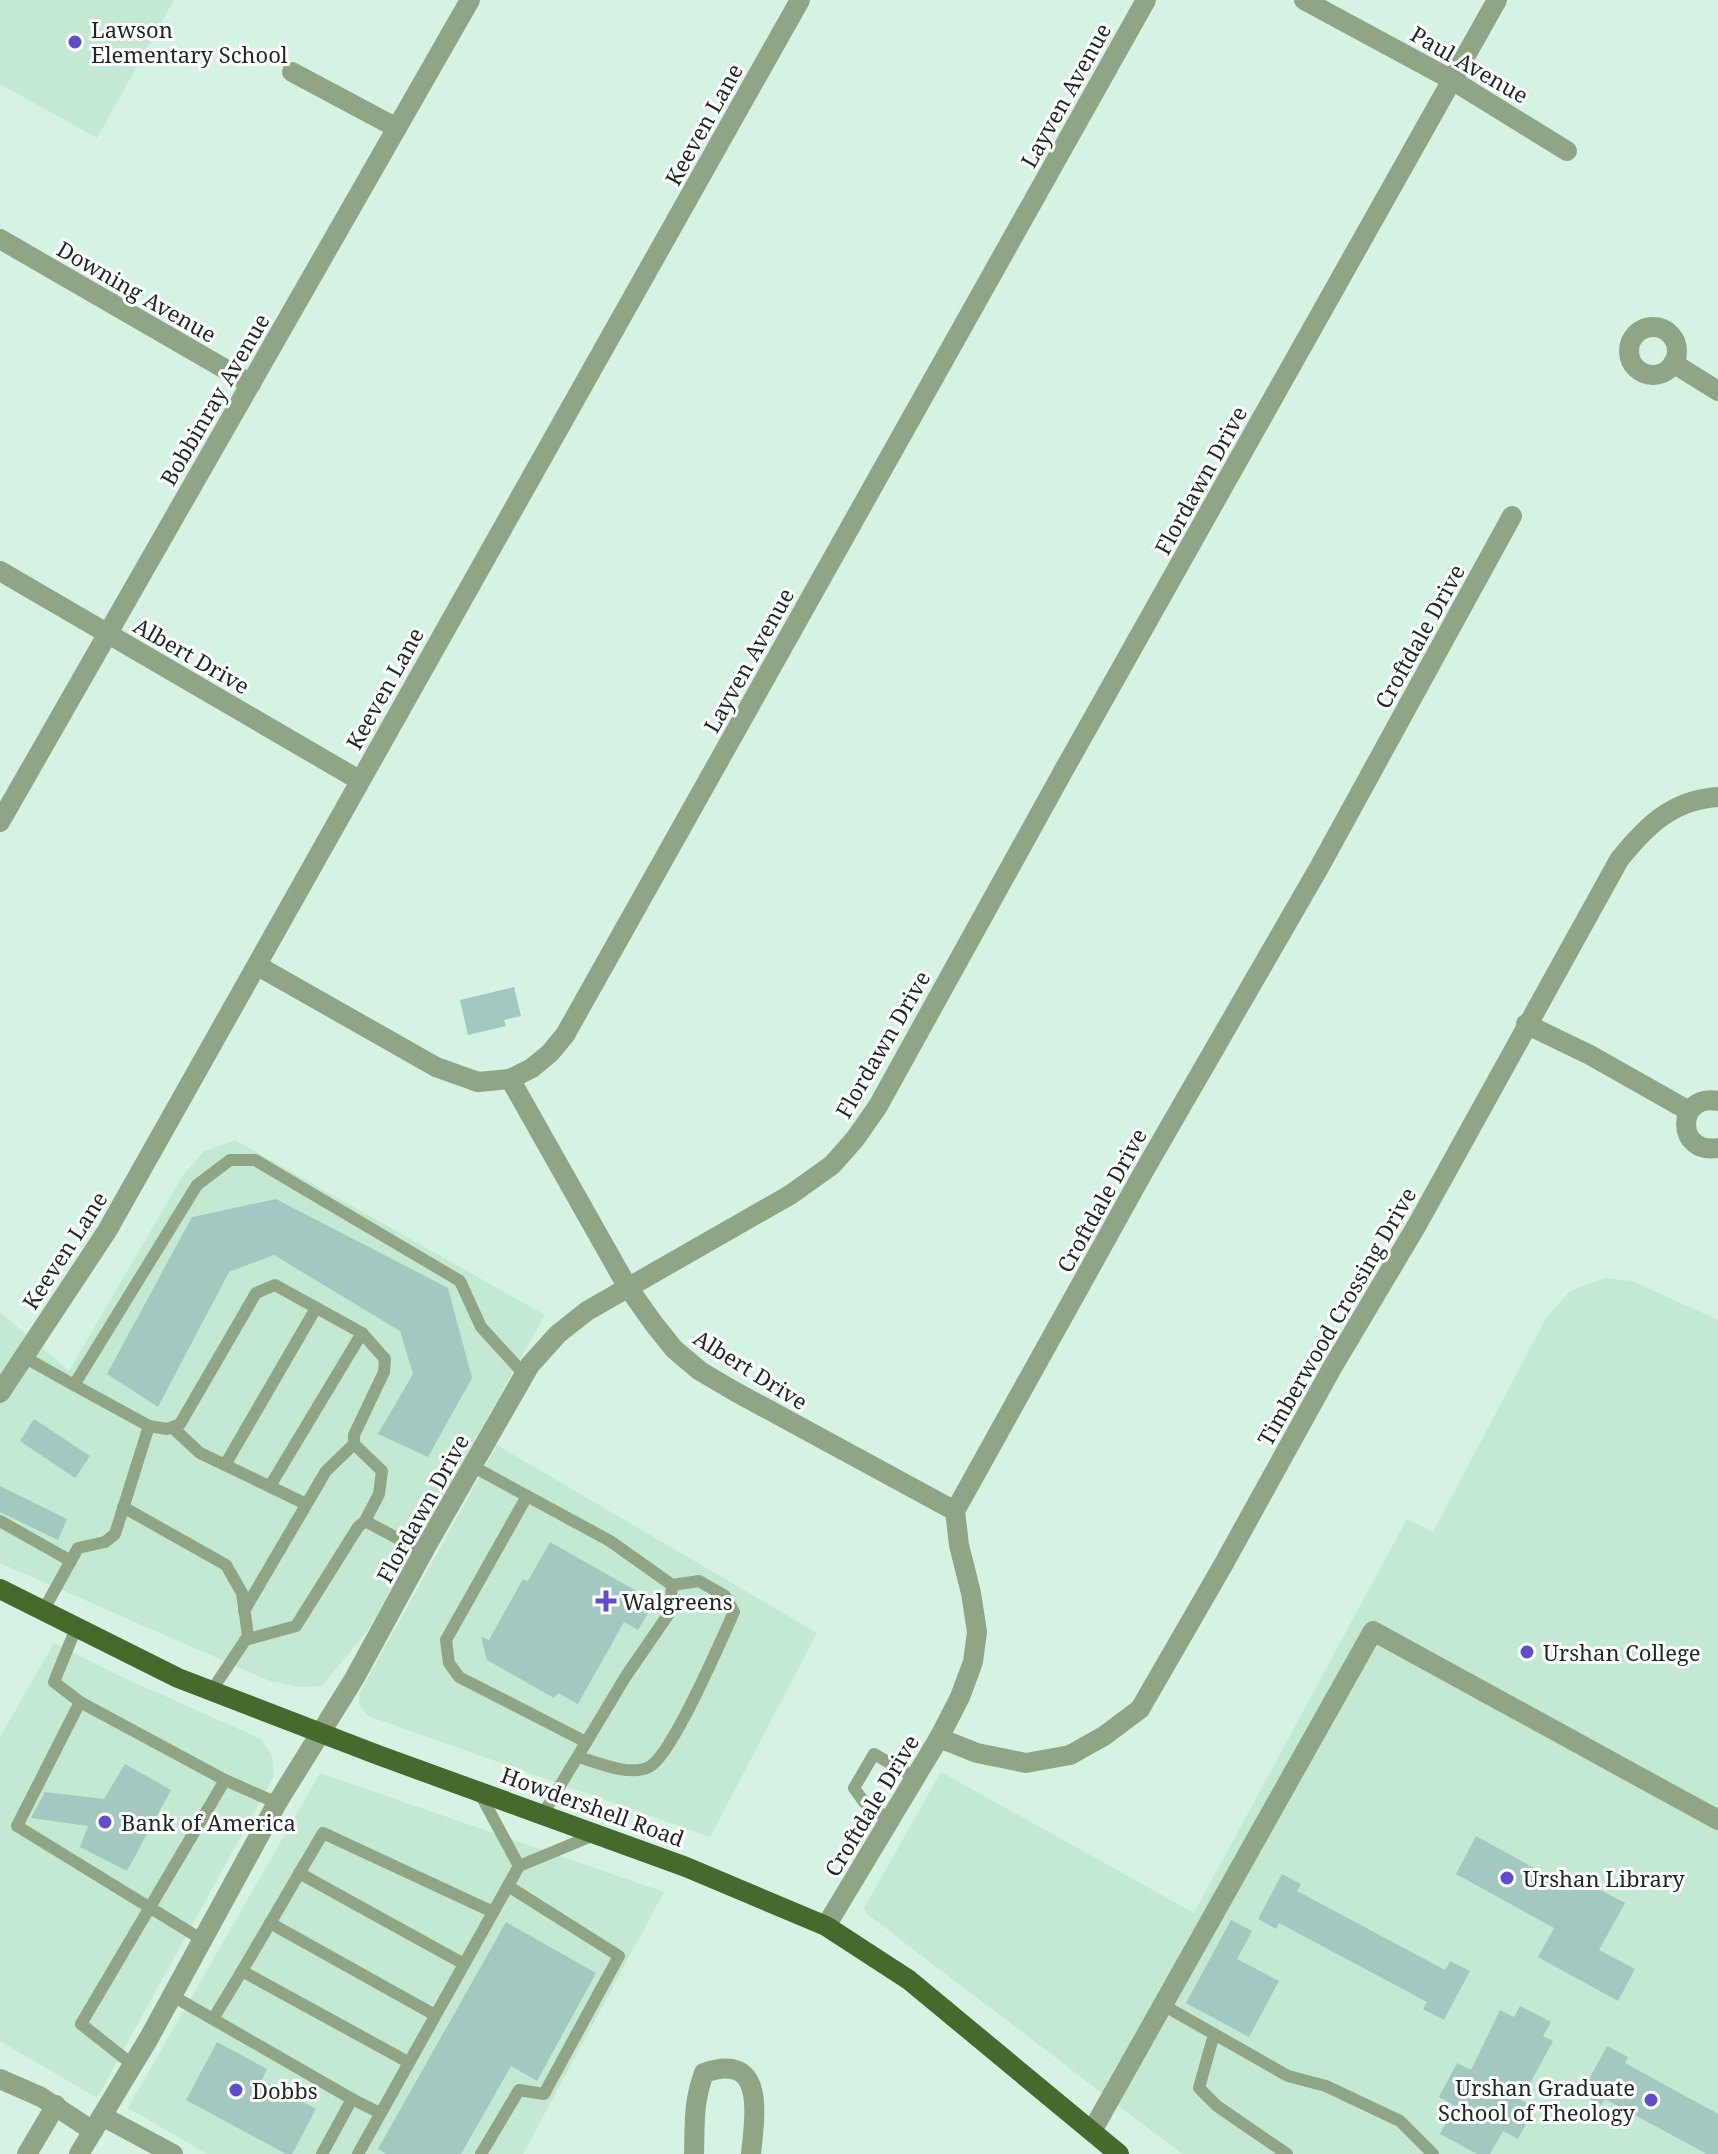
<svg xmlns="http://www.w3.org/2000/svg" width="1718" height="2154" viewBox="0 0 1718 2154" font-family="'Noto Serif',serif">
<rect width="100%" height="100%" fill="#d5f3e2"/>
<!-- built -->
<g fill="#c3e9d3">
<polygon points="0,0 174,0 97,138 0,84"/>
<polygon points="235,1140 545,1315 368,1630 322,1686 300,1687 270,1681 0,1563 0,1312 69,1371 182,1177 203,1152"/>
<polygon points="1605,1278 1632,1281 1718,1320 1718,2154 1182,2154 867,1914 864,1908 941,1772 1194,1913 1407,1519 1433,1532 1546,1318 1570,1291"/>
<polygon points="497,1445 817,1633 710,1837 368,1716 359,1705 360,1692"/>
<polygon points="54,1643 122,1677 261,1739 272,1755 274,1776 97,2098 0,2041 0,1737"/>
<polygon points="320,1773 664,1892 523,2154 207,2154 128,2108"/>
</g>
<!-- building -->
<g fill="#a3c7c1">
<polygon points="514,987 521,1016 504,1020 506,1026 468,1035 460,1000"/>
<polygon points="276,1199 448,1288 472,1378 428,1457 378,1434 413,1374 400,1331 274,1255 229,1272 158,1407 107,1374 192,1217"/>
<polygon points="34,1419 90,1456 75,1478 20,1441"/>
<polygon points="0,1486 67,1519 58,1540 0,1512"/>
<polygon points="550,1542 640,1593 636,1600 651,1608 638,1630 624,1622 578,1704 558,1693 554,1698 487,1660 481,1637 489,1640 523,1579 528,1581"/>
<polygon points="125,1764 171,1790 127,1871 80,1847 88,1826 31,1818 45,1792 104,1799"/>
<polygon points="1476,1836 1574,1890 1580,1879 1625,1903 1599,1950 1635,1969 1618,2001 1538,1957 1554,1928 1456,1874"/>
<polygon points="1282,1874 1301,1884 1297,1891 1445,1970 1450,1961 1470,1971 1444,2020 1423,2009 1427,2002 1279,1923 1276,1929 1258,1919"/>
<polygon points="1231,1920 1252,1931 1237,1959 1279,1981 1249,2037 1186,2003"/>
<polygon points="506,1922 596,1973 537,2081 511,2066 461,2154 387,2154 378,2149"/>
<polygon points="1520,2006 1551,2022 1543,2036 1553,2041 1521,2100 1535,2107 1518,2139 1503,2131 1490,2154 1477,2154 1440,2134 1455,2106 1439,2097 1457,2063 1471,2070 1500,2010 1514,2017"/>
<polygon points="217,2042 267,2069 262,2080 316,2109 292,2154 286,2154 186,2100"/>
<polygon points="1607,2046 1628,2057 1625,2063 1718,2114 1718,2154 1707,2154 1605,2099 1601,2105 1581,2094"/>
</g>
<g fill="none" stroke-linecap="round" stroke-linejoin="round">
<!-- service -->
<g stroke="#90a585" stroke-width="12">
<polyline points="24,1357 74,1385 197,1185 230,1160 255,1160 460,1281 481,1327 524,1374"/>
<polyline points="149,1426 167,1429 180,1424 256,1293 275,1285 362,1333 385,1359 384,1372 354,1435 354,1444 382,1471 379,1494 365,1521"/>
<polyline points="173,1428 200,1453 306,1504"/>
<polyline points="225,1465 316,1308"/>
<polyline points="472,1466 610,1541 672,1585 670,1612 626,1676 543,1814"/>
<polyline points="270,1486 362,1333"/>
<polyline points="527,1496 446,1640 449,1663 459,1677 586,1742"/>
<polyline points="123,1507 226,1565 242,1593 248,1636 212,1690"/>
<polyline points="0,1521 71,1561"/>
<polyline points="43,1611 78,1548 105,1542 115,1534 149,1426 74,1385"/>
<polyline points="244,1611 326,1471 354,1444"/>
<polyline points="76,1628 54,1682 80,1702 17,1826 201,1939"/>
<polyline points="245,1640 296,1626 358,1527 365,1521 423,1552"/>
<polyline points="80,1702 225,1780 81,2024 133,2065"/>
<path d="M578,1757C597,1762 629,1777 649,1767C672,1756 721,1640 734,1612L725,1596L699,1581L672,1585"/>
<polyline points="225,1780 277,1803"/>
<polyline points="479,1792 519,1866 594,1835"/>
<polyline points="890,1820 864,1802 854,1788 874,1754 914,1777"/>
<polyline points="299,1873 464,1964"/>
<polyline points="270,1923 435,2015"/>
<polyline points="242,1971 323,1833 493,1912"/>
<polyline points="171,1995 352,2099 322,2154"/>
<polyline points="1163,2005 1288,2076 1326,2086 1400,2121 1433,2154"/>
<polyline points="213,2019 242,1971 408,2062"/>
<polyline points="1214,2034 1199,2088 1217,2106 1287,2154"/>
<polyline points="352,2099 380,2113"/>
<polyline points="358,2154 519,1866"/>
<polyline points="481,2154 519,2090 544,2094 619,1956 508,1886"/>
</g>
<!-- minor -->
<g stroke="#90a585" stroke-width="20">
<polyline points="1304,0 1452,80 1567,151"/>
<polyline points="292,72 397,128"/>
<polyline points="0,239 251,384"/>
<circle cx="1653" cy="351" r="24"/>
<polyline points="1673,363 1718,391"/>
<polyline points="0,571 359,780"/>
<polyline points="0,822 470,0"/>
<polyline points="258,966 436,1067 478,1082 510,1079 532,1068 550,1053 565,1035 1146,0"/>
<polyline points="1526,1024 1590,1055 1689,1111"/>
<polyline points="510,1079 627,1286 654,1324 674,1349 700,1371 734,1391 955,1511"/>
<path d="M1718,1101C1676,1093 1675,1155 1718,1148"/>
<polyline points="0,1393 107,1231 800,0"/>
<path d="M939,1738L977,1753L1026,1763L1070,1755L1104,1736L1140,1709L1222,1567L1332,1368L1417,1225L1619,860C1646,826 1672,800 1718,797"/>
<polyline points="826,1926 939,1738 960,1697 973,1662 977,1632 971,1593 959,1545 955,1511 1144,1171 1320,866 1512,516"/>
<polyline points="0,2079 41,2097 93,2131"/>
<polyline points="102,2116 173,2154"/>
<polyline points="1092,2131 1373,1631 1718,1820"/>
<polyline points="27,2154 56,2105"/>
<polyline points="79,2154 149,2038 277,1803 354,1679 427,1545 530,1365 558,1334 587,1311 790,1195 832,1165 855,1139 878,1106 1065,768 1497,0"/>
<path d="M694,2154C695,2123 693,2103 704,2073C766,2051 755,2115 751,2154"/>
</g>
<!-- primary -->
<polyline stroke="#466a2e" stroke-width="20" points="0,1589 178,1678 378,1755 686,1867 826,1926 909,1980 1119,2154"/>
</g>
<!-- markers -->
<g fill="#5f4ec7" stroke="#fff" stroke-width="3">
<circle cx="75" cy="42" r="8"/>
<path d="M602 1589h8v8h8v8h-8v8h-8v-8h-8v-8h8z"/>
<circle cx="1527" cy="1652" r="8"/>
<circle cx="105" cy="1822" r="8"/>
<circle cx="1507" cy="1878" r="8"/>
<circle cx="236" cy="2090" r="8"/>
<circle cx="1651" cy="2100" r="8"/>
</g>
<g text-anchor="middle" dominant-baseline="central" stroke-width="6" stroke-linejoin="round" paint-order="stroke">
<!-- poi labels -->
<g font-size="22" fill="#1d2822" stroke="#fff" text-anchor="start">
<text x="91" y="29">Lawson<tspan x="91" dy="25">Elementary School</tspan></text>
<text x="622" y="1601">Walgreens</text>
<text x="1543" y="1652">Urshan College</text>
<text x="121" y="1822">Bank of America</text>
<text x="1523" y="1878">Urshan Library</text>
<text x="1635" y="2087" text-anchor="end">Urshan Graduate<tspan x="1635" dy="25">School of Theology</tspan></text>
<text x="252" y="2090">Dobbs</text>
</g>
<!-- street labels -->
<g font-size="22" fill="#1d2822" stroke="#fff">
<text transform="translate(1470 64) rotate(30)">Paul Avenue</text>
<text transform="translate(1065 95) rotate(-61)">Layven Avenue</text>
<text transform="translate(703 124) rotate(-61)">Keeven Lane</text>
<text transform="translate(137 291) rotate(30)">Downing Avenue</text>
<text transform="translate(214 399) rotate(-60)">Bobbinray Avenue</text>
<text transform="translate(1200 480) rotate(-61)">Flordawn Drive</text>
<text transform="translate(1419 636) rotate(-61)">Croftdale Drive</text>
<text transform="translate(192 655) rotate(30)">Albert Drive</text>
<text transform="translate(748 660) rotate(-61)">Layven Avenue</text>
<text transform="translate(384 688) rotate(-61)">Keeven Lane</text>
<text transform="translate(882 1044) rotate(-60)">Flordawn Drive</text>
<text transform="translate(1101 1200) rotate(-61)">Croftdale Drive</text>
<text transform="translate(64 1250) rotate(-57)">Keeven Lane</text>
<text transform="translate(1336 1316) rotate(-60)">Timberwood Crossing Drive</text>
<text transform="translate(751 1369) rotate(32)">Albert Drive</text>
<text transform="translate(422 1508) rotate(-61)">Flordawn Drive</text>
<text transform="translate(871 1805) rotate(-59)">Croftdale Drive</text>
<text transform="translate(593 1806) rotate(20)">Howdershell Road</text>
</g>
</g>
</svg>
